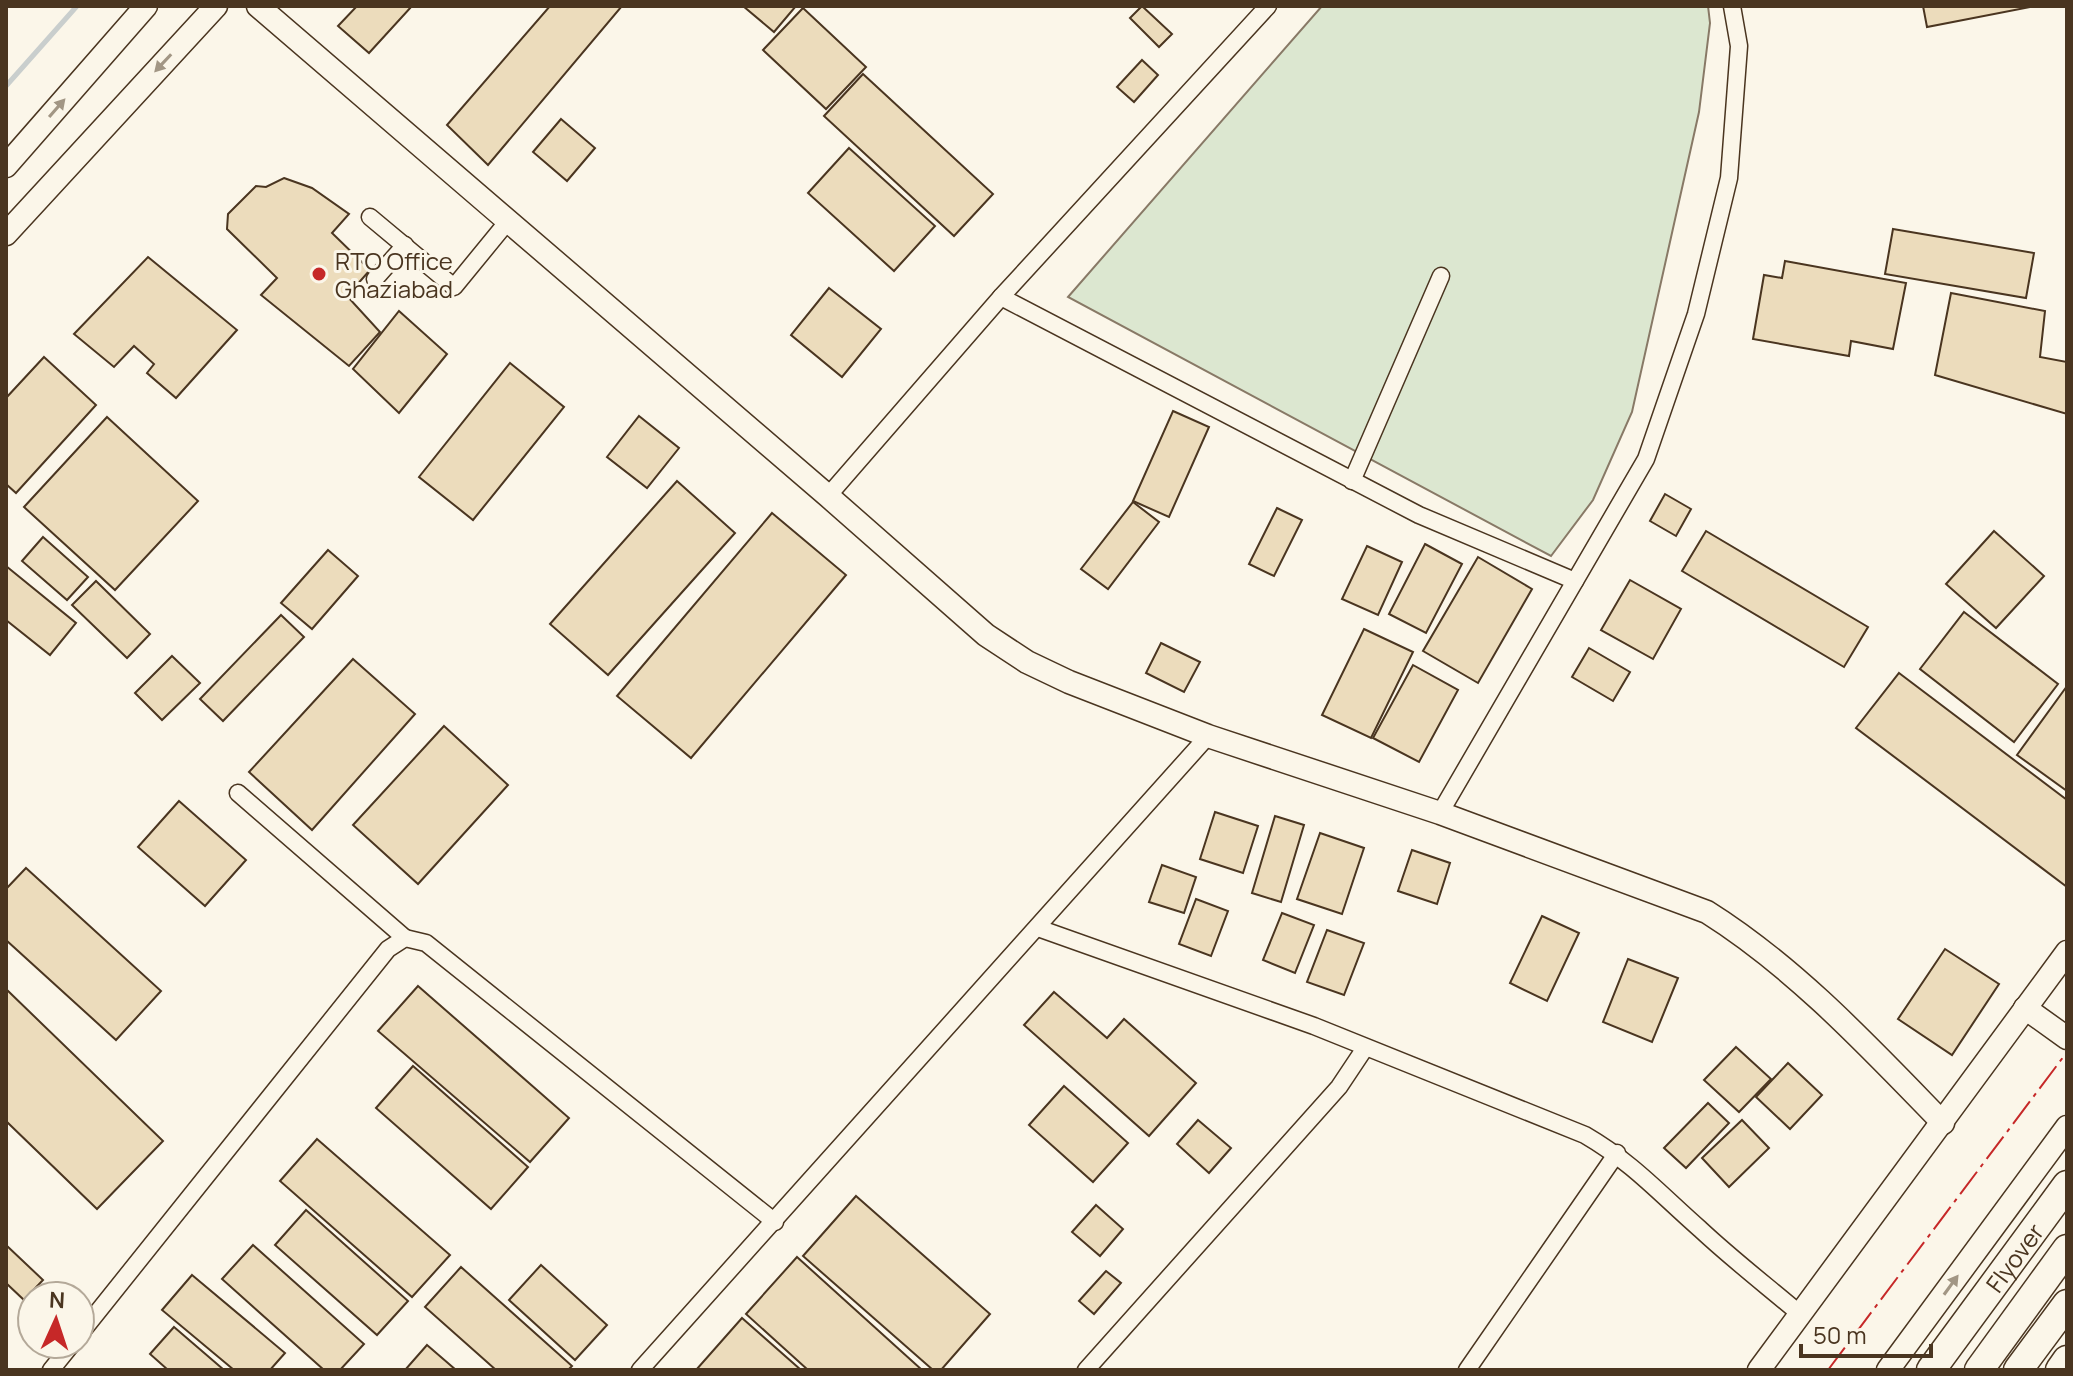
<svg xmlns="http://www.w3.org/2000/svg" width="2073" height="1376" viewBox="0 0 2073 1376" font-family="Manrope,sans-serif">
<rect width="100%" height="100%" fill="#fbf6e9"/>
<!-- green -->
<polygon fill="#dce7d0" stroke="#887966" stroke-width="2" points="1322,6 1708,6 1710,23 1699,112 1632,412 1593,500 1551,556 1068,297"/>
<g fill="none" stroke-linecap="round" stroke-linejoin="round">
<!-- stream -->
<polyline stroke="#c9cecd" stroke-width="5" points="6,86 77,6"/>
</g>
<!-- building -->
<g fill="#ecdcbc" stroke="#4a3520" stroke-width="2">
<polygon points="357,6 412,6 369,53 338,26"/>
<polygon points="550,6 622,6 488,165 447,125"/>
<polygon points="743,6 796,6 774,32"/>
<polygon points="1142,6 1172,34 1159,47 1130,18"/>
<polygon points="1923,6 2035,6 1927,27"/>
<polygon points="803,8 866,67 826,109 763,50"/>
<polygon points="1142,60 1158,75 1134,102 1117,87"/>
<polygon points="863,74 993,194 954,236 824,116"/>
<polygon points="561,119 595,148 567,181 533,152"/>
<polygon points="849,148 935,226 894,271 808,193"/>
<polygon points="284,178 312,188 349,214 332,233 370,270 347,296 380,332 349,366 261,295 277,278 227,229 228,214 256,186 266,187"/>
<polygon points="1893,229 2034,253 2026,298 1885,274"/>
<polygon points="148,257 237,330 176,398 147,373 154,364 134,346 114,367 74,334"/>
<polygon points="1785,261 1906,283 1893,349 1851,341 1849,356 1753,339 1764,275 1782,278"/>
<polygon points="829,288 881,329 842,377 791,335"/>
<polygon points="1951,293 2045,311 2040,357 2067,362 2067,414 1935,375"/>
<polygon points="399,311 447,354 399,413 353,369"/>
<polygon points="44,357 96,405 16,493 6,484 6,398"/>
<polygon points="510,363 564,407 473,520 419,477"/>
<polygon points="1173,411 1209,427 1169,517 1133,501"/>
<polygon points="639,416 679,448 647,488 607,457"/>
<polygon points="107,417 198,501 115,590 24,507"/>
<polygon points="677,481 735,533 608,675 550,624"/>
<polygon points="1665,494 1691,509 1676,536 1650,521"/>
<polygon points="1133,502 1159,522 1108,589 1081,569"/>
<polygon points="1277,508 1302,520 1274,576 1249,564"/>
<polygon points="772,513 846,575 691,758 617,696"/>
<polygon points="1706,531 1868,627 1844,667 1682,571"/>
<polygon points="1994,531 2044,576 1996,628 1946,584"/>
<polygon points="43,537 88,577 67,600 22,561"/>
<polygon points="1425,544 1462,564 1426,633 1389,614"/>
<polygon points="1367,546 1402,562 1378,615 1342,599"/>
<polygon points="328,550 358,576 312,629 281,603"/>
<polygon points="1478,557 1532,589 1478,683 1423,651"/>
<polygon points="6,566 76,623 50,655 6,620"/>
<polygon points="1630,580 1681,609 1653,659 1601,630"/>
<polygon points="96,581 150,634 127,658 72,605"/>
<polygon points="1964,612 2058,684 2014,742 1920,669"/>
<polygon points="281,615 304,637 223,721 200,699"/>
<polygon points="1364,629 1413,652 1371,738 1322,715"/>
<polygon points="1161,643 1200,662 1184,692 1146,673"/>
<polygon points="1589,648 1630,672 1613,701 1572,677"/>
<polygon points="172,656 200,683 162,720 135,693"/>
<polygon points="353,659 415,714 312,830 249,772"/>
<polygon points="1413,665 1458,690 1419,762 1373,738"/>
<polygon points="1899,673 2067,800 2067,887 1856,728"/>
<polygon points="2067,686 2067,791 2017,755"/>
<polygon points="444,726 508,785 418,884 353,825"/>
<polygon points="179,801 246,860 205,906 138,847"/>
<polygon points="1215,812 1258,826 1243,873 1200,859"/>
<polygon points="1275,816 1304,825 1281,902 1252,893"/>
<polygon points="1320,833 1364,848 1342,914 1297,899"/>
<polygon points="1412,850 1450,863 1437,904 1398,891"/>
<polygon points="1162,865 1196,877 1184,913 1149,902"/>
<polygon points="26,868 161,991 116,1040 6,940 6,889"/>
<polygon points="1196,899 1228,911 1211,956 1179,944"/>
<polygon points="1282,913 1314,925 1295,973 1263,960"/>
<polygon points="1542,916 1579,933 1547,1001 1510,983"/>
<polygon points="1327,930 1364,943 1344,995 1307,982"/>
<polygon points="1945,949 1999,984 1952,1055 1898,1019"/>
<polygon points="1628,959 1678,978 1652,1042 1603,1022"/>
<polygon points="418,986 569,1118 530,1162 378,1031"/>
<polygon points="6,989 163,1141 97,1209 6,1121"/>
<polygon points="1054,992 1107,1038 1124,1019 1196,1083 1149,1136 1024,1025"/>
<polygon points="1736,1047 1771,1079 1739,1112 1704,1080"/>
<polygon points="1788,1063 1822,1095 1790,1129 1756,1097"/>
<polygon points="413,1066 528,1167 491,1209 376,1108"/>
<polygon points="1064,1086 1128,1143 1093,1182 1029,1125"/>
<polygon points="1708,1103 1729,1123 1686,1168 1664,1148"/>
<polygon points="1198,1120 1231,1148 1209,1173 1177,1144"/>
<polygon points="1742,1120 1769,1148 1729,1187 1702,1158"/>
<polygon points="317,1139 450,1255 412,1297 280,1181"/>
<polygon points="856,1196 990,1314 941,1370 933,1370 803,1256"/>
<polygon points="1096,1205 1123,1229 1100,1256 1072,1232"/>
<polygon points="306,1210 408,1301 377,1335 275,1245"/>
<polygon points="6,1245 43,1280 24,1300 6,1283"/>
<polygon points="253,1245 364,1344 340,1370 324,1370 222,1279"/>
<polygon points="797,1257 922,1370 808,1370 746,1314"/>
<polygon points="541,1265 607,1325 575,1360 509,1300"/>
<polygon points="461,1267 572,1366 568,1370 496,1370 425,1307"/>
<polygon points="1106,1271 1121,1283 1094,1314 1079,1301"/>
<polygon points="192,1275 285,1353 270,1370 234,1370 162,1310"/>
<polygon points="742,1318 801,1370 696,1370"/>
<polygon points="174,1327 224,1370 168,1370 150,1354"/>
<polygon points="427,1345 456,1370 405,1370"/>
</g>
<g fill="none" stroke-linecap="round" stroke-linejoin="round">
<defs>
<g id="street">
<polyline points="370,217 454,287 508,221"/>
<polyline points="375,279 405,245"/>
<polyline points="1001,297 1419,515 1575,581"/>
<polyline points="1352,481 1441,276"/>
<polyline points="828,496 1001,297 1268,6"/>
<polyline points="238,793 405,938"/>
<polyline points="1440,813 1646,459 1696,314 1729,178 1739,46 1732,6"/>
<path d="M1038,928L1314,1026L1585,1135C1633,1163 1659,1193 1700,1229C1732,1259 1767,1286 1800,1314"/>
<polyline points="80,1334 388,949 405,938 426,943 775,1222"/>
<polyline points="51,1370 72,1344"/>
<polyline points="640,1370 1208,736"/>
<polyline points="1086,1370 1339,1087 1365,1048"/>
<polyline points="1467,1370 1617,1153"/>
</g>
<g id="secondary">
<path d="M258,6L828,496L986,635L1027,662L1069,682L1208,736L1440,813L1707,912C1796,968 1870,1048 1943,1123"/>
<polyline points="6,166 146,6"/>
<polyline points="6,234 216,6"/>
<polyline points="2025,1008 2067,1038"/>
<polyline points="1759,1370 2067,952"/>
<polyline points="1888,1370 2067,1127"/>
</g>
<g id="highway">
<path id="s1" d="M1931,1370L2067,1185"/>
<polyline points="1979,1370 2067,1249"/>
<polyline points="2018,1370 2067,1304"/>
<polyline points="2060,1370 2067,1360"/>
</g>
</defs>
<!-- street casing -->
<use href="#street" stroke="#4a3520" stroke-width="19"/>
<!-- secondary casing -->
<use href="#secondary" stroke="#4a3520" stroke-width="25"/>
<!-- highway casing -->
<use href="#highway" stroke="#4a3520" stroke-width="31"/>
<!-- street -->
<use href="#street" stroke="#fbf6e9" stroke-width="16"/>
<!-- secondary -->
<use href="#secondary" stroke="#fbf6e9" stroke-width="22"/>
<!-- highway -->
<use href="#highway" stroke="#fbf6e9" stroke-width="28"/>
<!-- power -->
<polyline stroke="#c62828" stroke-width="2" stroke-dasharray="28 6 4 6" stroke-linecap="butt" points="1828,1370 2067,1052"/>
</g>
<!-- one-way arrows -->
<defs><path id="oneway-solid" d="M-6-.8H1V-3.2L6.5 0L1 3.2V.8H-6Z" transform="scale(2)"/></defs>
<g fill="#a29684">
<use href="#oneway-solid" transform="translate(163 63) rotate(133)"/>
<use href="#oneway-solid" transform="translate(57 108) rotate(-49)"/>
<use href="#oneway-solid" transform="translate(1951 1285) rotate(-54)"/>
</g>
<!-- markers -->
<circle fill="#c62828" stroke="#fbf6e9" stroke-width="3" cx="319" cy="274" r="8"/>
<g text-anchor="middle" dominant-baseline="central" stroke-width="6" stroke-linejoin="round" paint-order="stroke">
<!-- poi labels -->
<g font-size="24" fill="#4a3520" stroke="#fbf6e9" text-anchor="start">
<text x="335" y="260">RTO Office<tspan x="335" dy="28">Ghaziabad</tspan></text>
</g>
<!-- street labels -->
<g font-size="24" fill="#4a3520" stroke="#fbf6e9">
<text stroke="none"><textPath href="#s1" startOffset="140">Flyover</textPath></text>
</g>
</g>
<!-- border -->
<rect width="2073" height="1376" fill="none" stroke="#4a3520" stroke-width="16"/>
<!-- north arrow -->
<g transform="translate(56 1320) rotate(3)"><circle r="38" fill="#fbf6e9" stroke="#b4a999" stroke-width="2"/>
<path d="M0-6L14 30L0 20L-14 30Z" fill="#c62828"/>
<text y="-12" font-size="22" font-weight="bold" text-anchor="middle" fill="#4a3520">N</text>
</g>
<!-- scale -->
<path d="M1801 1344v12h130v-12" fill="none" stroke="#4a3520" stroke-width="4"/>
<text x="1813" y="1344" font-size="24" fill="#4a3520" stroke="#fbf6e9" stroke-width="6" paint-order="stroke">50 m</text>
</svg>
